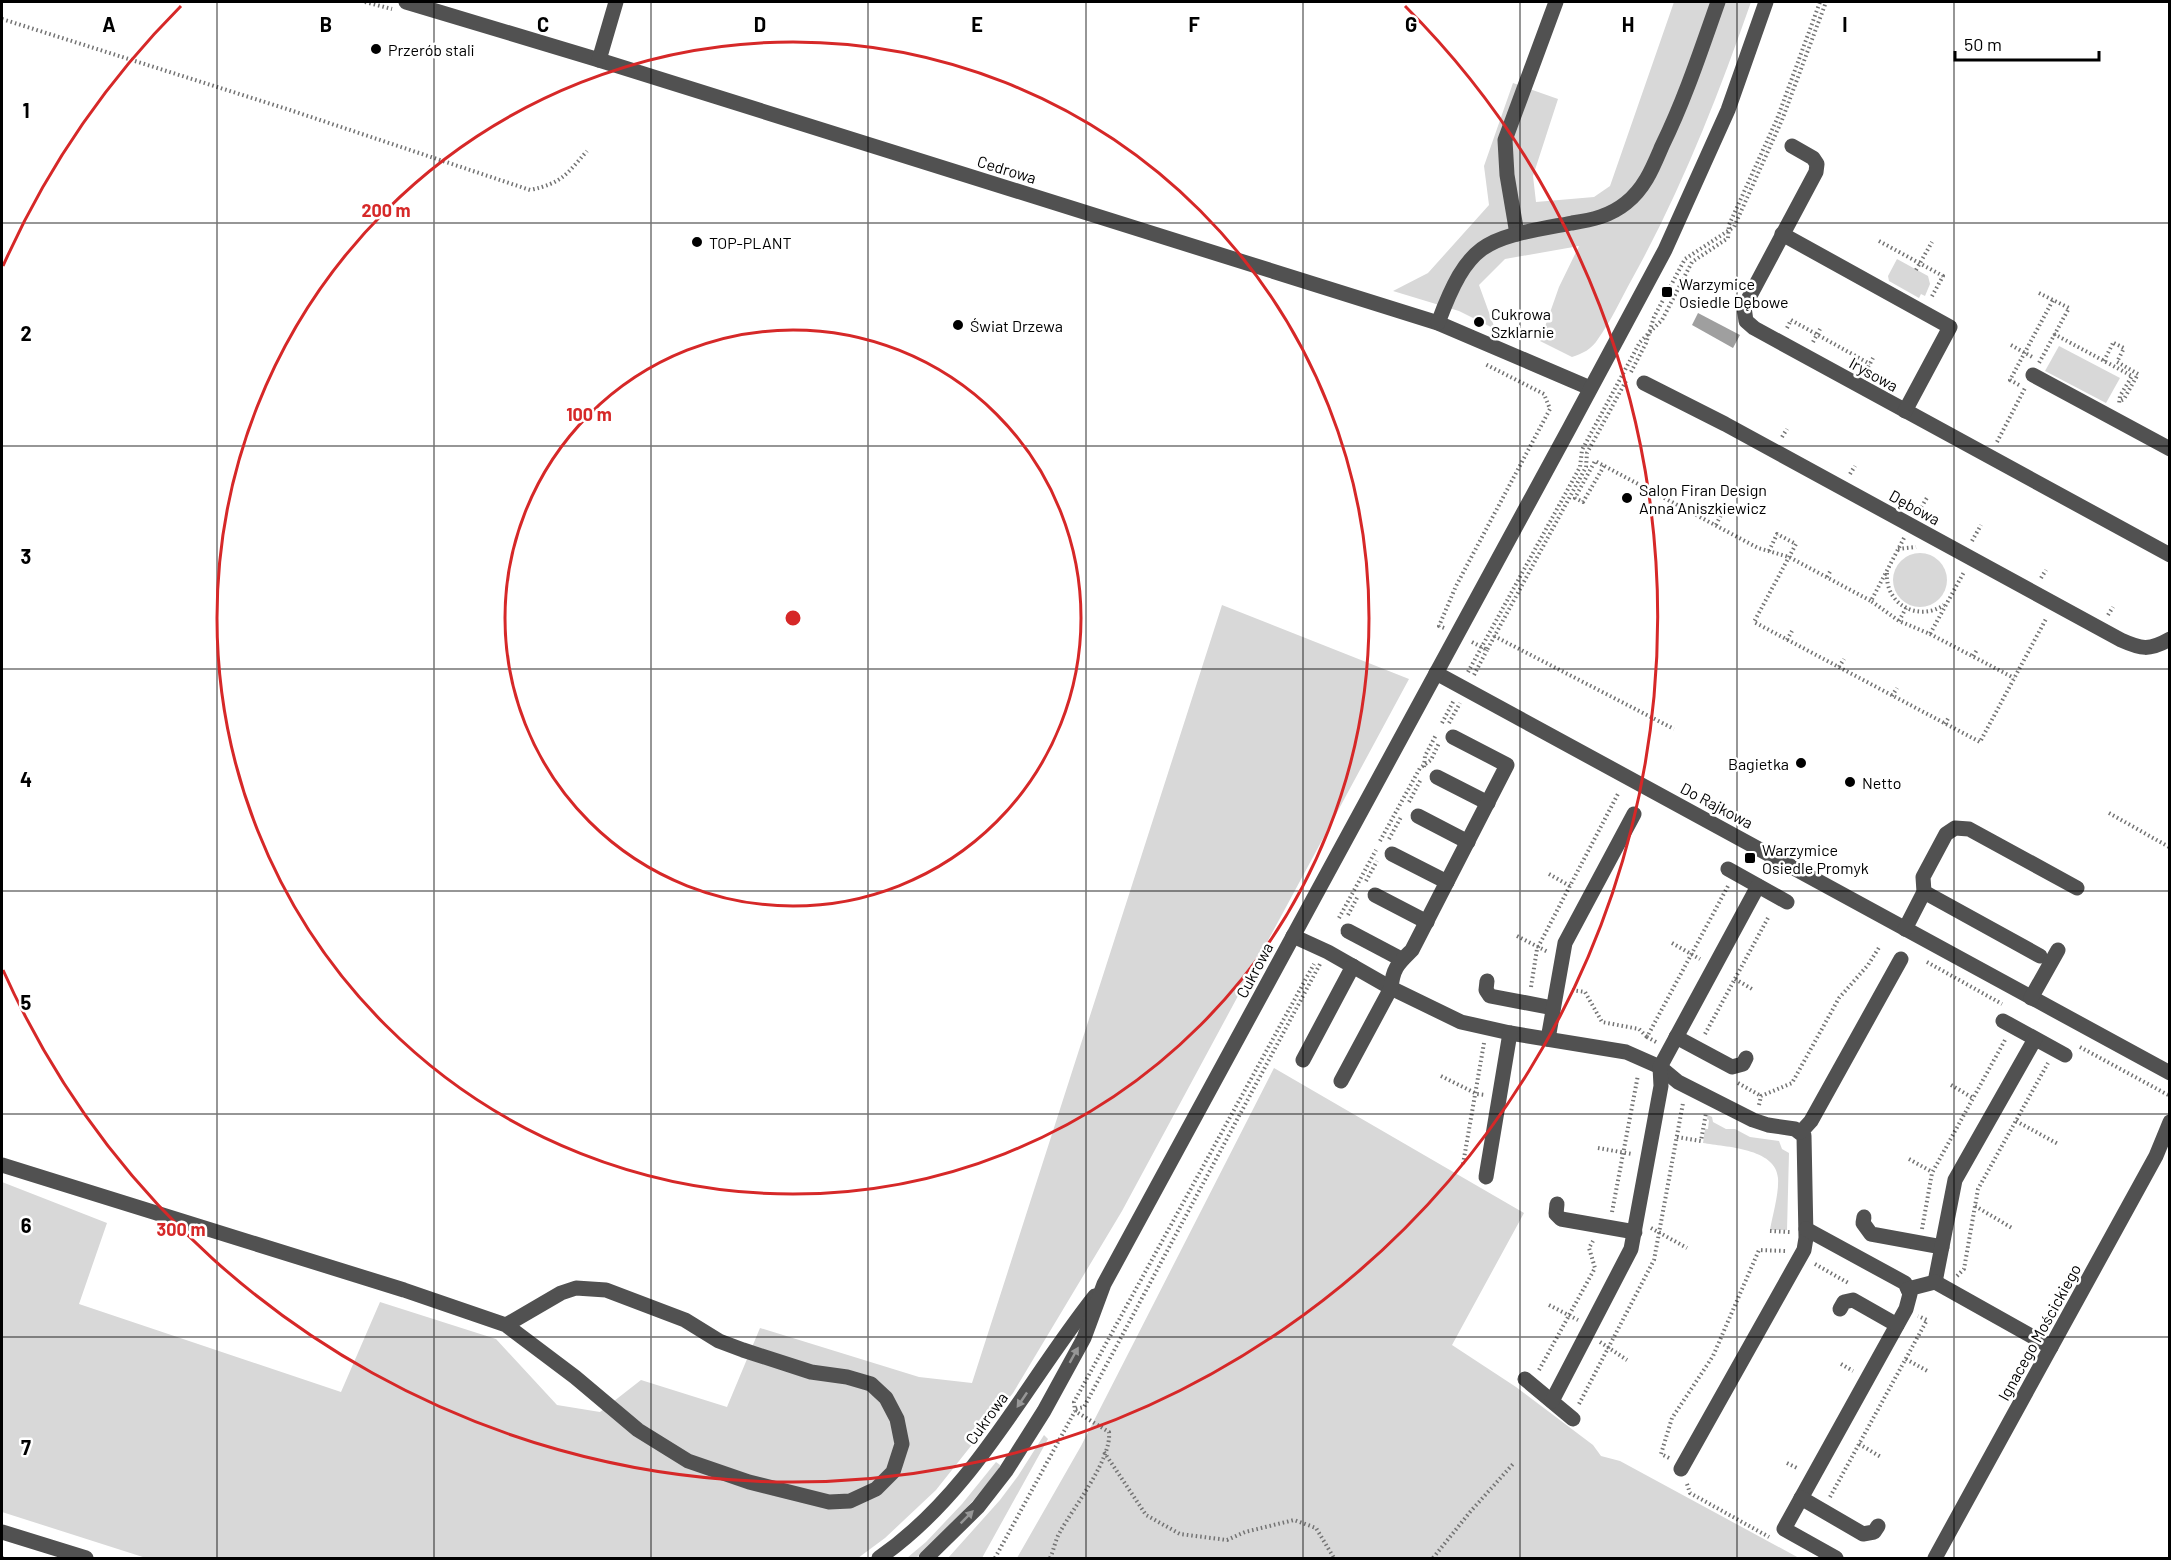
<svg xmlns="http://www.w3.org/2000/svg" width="2171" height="1560" viewBox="0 0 2171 1560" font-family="Barlow,sans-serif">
<rect width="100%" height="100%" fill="#fff"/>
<!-- green -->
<g fill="#d8d8d8">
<path d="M1674,2H1751C1718,96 1681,191 1632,279C1621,299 1611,321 1598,339C1592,349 1582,354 1572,357L1540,341L1559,287L1579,246L1505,259L1479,285L1495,329L1459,311L1393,291L1428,273L1489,205L1484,166L1513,83L1558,99L1533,176L1536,202L1594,197L1610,186Z"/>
<polygon points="1897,259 1928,276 1930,284 1925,296 1921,294 1919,298 1889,281 1888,276"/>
<polygon points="2059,346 2120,378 2106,403 2045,371"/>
<circle cx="1920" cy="580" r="27"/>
<polygon points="1222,605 1409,679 1122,1211 1013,1393 936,1490 885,1538 858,1558 146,1558 2,1512 2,1182 107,1223 79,1304 341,1392 380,1302 496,1339 557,1405 600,1412 641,1380 727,1407 760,1328 919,1377 972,1383"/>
<polygon points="1274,1068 1524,1213 1452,1345 1516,1387 1593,1445 1601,1456 1620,1461 1799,1558 1017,1558 1081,1446"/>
<path d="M1708,1115L1712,1117L1713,1122L1726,1129H1735L1750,1137L1779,1141L1782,1149L1789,1153L1787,1230H1770C1773,1213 1779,1194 1778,1178C1776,1148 1725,1147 1703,1143L1705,1129H1708L1709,1120L1707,1119Z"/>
<polygon points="1044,1435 1048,1439 982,1558 948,1558 1000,1500 1018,1476"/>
<path d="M996,1462L1000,1465L999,1469C974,1501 947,1531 916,1558H907L926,1542L962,1504Z"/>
</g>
<!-- water -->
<polygon fill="#9f9f9f" points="1698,313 1740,335 1733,348 1692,325"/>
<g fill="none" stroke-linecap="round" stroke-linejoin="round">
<!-- path -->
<g stroke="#737373" stroke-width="4" stroke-dasharray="1.5 3" stroke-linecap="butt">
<polyline points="365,2 392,9"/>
<path d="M2,19L290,110L530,190C562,183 566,175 587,151"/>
<polyline points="1879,241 1943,276 1931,298"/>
<polyline points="1916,270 1932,242"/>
<polyline points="2039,293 2069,308 2039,363"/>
<polyline points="1787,328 1791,320 1870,364"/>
<polyline points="2054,334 2132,376 2120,396 2119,404"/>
<polyline points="1813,342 1820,329"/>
<polyline points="2114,343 2124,348 2117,362 2138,374 2124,399 2120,401"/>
<polyline points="2011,345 2034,358"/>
<polyline points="2104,361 2114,341"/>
<polyline points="1866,371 1873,358"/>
<polyline points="1631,372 1646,343 1654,317 1685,259 1734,227 1782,120 1826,2"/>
<polyline points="2019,385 2010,380 2053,300"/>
<polyline points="1782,437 1787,429"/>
<polyline points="1997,442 2025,388"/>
<polyline points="1604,466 1583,502 1575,498 1595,461 1758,548 1789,557 1871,601"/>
<polyline points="1850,474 1855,466"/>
<polyline points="1919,511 1928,496"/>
<polyline points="1716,525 1723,511"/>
<polyline points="1904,538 1871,601 1899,621 1930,634 1964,572"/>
<polyline points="1972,541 1981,525"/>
<polyline points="1898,549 1916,547"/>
<polyline points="1769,551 1777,534 1796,544 1754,622 1980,742 2047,617"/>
<path d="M1887,573C1885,605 1919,622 1944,605"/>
<polyline points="1827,577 1831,570"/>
<polyline points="2041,578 2046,570"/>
<polyline points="2108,615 2113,607"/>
<polyline points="1899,621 1906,608"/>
<polyline points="1444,628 1439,626 1456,586 1550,409 1544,394 1485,364"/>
<polyline points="1930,634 2014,678"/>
<polyline points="1494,636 1674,729"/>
<polyline points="1787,640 1792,631"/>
<polyline points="1472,642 1487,650 1586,467 1587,453 1627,379"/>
<polyline points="1973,656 1977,650"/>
<polyline points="1839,667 1844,659"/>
<polyline points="1468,672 1580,467 1582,450 1640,342 1662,320 1692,262 1728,238 1729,225 1777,119 1820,2"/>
<polyline points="1474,675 1487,650"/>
<polyline points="1892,696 1897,688"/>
<polyline points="1442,723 1454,700"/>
<polyline points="1449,723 1460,703"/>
<polyline points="1945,724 1949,717"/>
<polyline points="1424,767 1425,756 1436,735"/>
<polyline points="1409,802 1421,779"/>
<polyline points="2109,813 2169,847 2170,845"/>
<polyline points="1389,839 1401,817"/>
<polyline points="1380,841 1420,768 1431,760 1439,743"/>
<polyline points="1549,874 1570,886"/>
<polyline points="1366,881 1377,861"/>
<polyline points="1348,915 1358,896"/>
<polyline points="1339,918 1376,850"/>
<polyline points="1517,936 1548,952"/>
<polyline points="1672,943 1700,959"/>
<polyline points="1927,962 2002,1004"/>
<polyline points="1735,979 1752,989"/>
<polyline points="1531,987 1537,949 1619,792"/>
<polyline points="1572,990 1585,992 1602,1022 1639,1029 1647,1037"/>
<polyline points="1705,1034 1769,916"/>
<polyline points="1656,1042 1647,1037 1728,886"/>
<polyline points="2080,1047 2170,1096"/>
<polyline points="1441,1076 1477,1094 1485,1095"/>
<polyline points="1738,1083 1761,1096"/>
<polyline points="1951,1085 1973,1098"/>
<polyline points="1759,1105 1761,1096 1792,1083 1839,998 1868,965 1880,946"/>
<polyline points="2016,1121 2058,1144"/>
<polyline points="1677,1137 1701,1141 1706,1113"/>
<polyline points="1598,1148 1632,1154"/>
<polyline points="1909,1159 1932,1172"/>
<polyline points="1463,1164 1484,1043"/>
<polyline points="1975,1206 2012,1228"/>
<polyline points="1612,1212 1638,1075"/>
<polyline points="1651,1228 1687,1248"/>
<polyline points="1922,1229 1932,1173 2005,1040"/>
<polyline points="1770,1231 1790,1232"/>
<polyline points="1815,1264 1850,1284"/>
<polyline points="1957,1276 1964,1269 1978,1189 2048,1063"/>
<polyline points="1549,1305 1578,1320"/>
<polyline points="1600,1342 1627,1360"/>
<polyline points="1906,1359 1929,1372"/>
<polyline points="1841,1364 1853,1371"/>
<polyline points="1539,1370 1595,1268 1589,1248 1593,1241"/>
<polyline points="1579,1404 1654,1260 1683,1103"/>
<polyline points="1076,1409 1084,1407 1320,964"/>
<polyline points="1859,1444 1881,1457"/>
<polyline points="1104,1452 1146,1515 1180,1534 1227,1540 1245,1532 1294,1520 1316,1528 1334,1558"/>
<polyline points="1669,1458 1661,1454 1672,1418 1713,1356 1759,1250 1785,1251"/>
<polyline points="1787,1463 1799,1469"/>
<polyline points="1687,1484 1690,1493 1769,1537"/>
<polyline points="1830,1497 1927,1320 1918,1316"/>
<polyline points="2,1558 4,1558"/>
<polyline points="995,1558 1075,1411 1074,1402 1314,964"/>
<path d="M1050,1558C1054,1550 1055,1540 1060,1532C1073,1508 1112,1459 1109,1432L1075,1411"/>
<polyline points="1433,1558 1470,1512 1513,1464"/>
</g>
<!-- minor -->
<g stroke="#515151" stroke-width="15">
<polyline points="406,2 599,60 1438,323 1590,388"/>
<polyline points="599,60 616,2"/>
<polyline points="1792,146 1813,158 1817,164 1816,172 1744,307 1746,321 1754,328 2170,555"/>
<polyline points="1517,234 1507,175 1505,140 1556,2"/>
<polyline points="1782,234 1950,327 1905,411"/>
<path d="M1438,323C1470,237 1487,239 1572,223C1592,220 1610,216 1626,203C1645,188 1653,167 1662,146C1685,99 1701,50 1718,2"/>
<polyline points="2033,375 2170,449"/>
<path d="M1644,383L1725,424L2121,640C2141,649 2149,651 2170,639"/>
<polyline points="1436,673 2170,1073"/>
<polyline points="1437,777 1488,803"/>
<polyline points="1418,816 1468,842"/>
<polyline points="1392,854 1447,882"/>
<polyline points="1728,869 1787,902"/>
<polyline points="1924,892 2040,956"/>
<polyline points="1375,895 1427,922"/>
<polyline points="1905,929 1924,892 1923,877 1946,834 1955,828 1969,829 2077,888"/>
<polyline points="1348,931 1401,959"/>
<polyline points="1293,936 1328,952 1391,988 1461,1022 1510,1033 1626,1052 1660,1067 1678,1082 1753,1120 1768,1125 1795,1129 1804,1136 1806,1238 1804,1250 1681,1469"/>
<polyline points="1487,981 1486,990 1490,996 1553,1008"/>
<polyline points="2031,998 2058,950"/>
<polyline points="2003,1021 2065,1055"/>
<polyline points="1676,1037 1732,1067 1743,1064 1746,1058"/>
<polyline points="1548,1039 1565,943 1634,814"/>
<polyline points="1303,1060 1353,966"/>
<path d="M1341,1081L1391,988C1393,967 1399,963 1412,950L1507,765L1453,737"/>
<polyline points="1801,1132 1811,1121 1901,959"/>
<polyline points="2,1165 404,1290 506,1325 575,1377 638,1430 688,1461 749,1482 829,1502 850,1501 876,1489 893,1472 902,1444 897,1419 886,1398 871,1384 847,1377 811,1372 743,1350 719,1341 685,1320 606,1290 576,1288 561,1293 506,1325"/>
<polyline points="1486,1177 1510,1033"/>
<polyline points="1557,1204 1556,1214 1561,1219 1635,1232"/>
<polyline points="1864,1217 1863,1223 1871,1234 1942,1247"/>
<polyline points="1806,1229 1905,1283 1910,1294 1906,1309 1784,1529 1836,1558"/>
<polyline points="1935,1282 1955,1180 2035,1039"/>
<polyline points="1908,1289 1935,1282 2051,1347"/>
<polyline points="1840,1309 1844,1302 1853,1300 1897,1325"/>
<polyline points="1525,1379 1573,1419"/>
<polyline points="1552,1401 1631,1249 1661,1086 1660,1067 1758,886"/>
<polyline points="1801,1498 1863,1534 1874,1532 1878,1526"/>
<polyline points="2,1532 86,1558"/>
<path d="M879,1558C974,1492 1025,1384 1095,1296"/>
<polyline points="926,1558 978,1507 1006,1471 1044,1411 1084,1338 1104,1284 1570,427 1665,250 1728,110 1766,2"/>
<polyline points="1935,1558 2156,1156 2170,1122"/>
</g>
</g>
<!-- one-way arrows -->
<defs><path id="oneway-solid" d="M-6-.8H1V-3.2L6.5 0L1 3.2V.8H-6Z" transform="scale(1.5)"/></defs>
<g fill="#979797">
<use href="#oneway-solid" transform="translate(1074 1355) rotate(-61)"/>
<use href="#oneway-solid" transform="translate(1022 1400) rotate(124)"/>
<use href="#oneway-solid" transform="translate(967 1517) rotate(-45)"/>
</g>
<!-- grid -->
<path fill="none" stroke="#000" stroke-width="1.5" stroke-opacity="0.55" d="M217,2V1558M434,2V1558M651,2V1558M868,2V1558M1086,2V1558M1303,2V1558M1520,2V1558M1737,2V1558M1954,2V1558M2,223H2170M2,446H2170M2,669H2170M2,891H2170M2,1114H2170M2,1337H2170"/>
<!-- distance rings -->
<g fill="none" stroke="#d62828" stroke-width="3">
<circle cx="793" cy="618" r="288"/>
<circle cx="793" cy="618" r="576"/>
<path d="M3 266A865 865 0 0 1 181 6M1405 6A865 865 0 1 1 3 970"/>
</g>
<!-- markers -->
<g fill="#000" stroke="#fff" stroke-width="2">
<circle cx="376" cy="49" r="6"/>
<circle cx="697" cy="242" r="6"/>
<rect x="1661" y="286" width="12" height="12" rx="3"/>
<circle cx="1479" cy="322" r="6"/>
<circle cx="958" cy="325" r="6"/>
<circle cx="1627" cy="498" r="6"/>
<circle cx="1801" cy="763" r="6"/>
<circle cx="1850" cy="782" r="6"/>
<rect x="1744" y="852" width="12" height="12" rx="3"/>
</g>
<g text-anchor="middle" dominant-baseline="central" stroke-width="5" stroke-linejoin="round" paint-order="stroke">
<!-- poi labels -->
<g font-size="16" fill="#000" stroke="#fff" text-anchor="start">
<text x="388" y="49">Przerób stali</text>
<text x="709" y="242">TOP-PLANT</text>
<text x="1679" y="283">Warzymice<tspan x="1679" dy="18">Osiedle Dębowe</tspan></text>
<text x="1491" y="313">Cukrowa<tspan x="1491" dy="18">Szklarnie</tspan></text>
<text x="970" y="325">Świat Drzewa</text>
<text x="1639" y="489">Salon Firan Design<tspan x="1639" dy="18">Anna Aniszkiewicz</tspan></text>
<text x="1789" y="763" text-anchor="end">Bagietka</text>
<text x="1862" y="782">Netto</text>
<text x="1762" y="849">Warzymice<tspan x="1762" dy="18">Osiedle Promyk</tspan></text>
</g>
<!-- street labels -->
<g font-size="16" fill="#000" stroke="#fff">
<text transform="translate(1007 169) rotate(17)">Cedrowa</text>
<text transform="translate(1874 374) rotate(29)">Irysowa</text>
<text transform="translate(1915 507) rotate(29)">Dębowa</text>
<text transform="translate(1717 805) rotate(28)">Do Rajkowa</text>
<text transform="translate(1254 970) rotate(-62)">Cukrowa</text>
<text transform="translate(2039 1332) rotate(-61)">Ignacego Mościckiego</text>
<text transform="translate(986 1418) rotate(-54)">Cukrowa</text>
</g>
</g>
<g font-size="20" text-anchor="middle" font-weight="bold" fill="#000" stroke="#fff" stroke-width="5" stroke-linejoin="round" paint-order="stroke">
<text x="109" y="32">A</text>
<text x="326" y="32">B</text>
<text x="543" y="32">C</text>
<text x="760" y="32">D</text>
<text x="977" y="32">E</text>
<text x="1194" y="32">F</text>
<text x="1411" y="32">G</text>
<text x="1628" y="32">H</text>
<text x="1845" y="32">I</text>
<text x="26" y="118">1</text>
<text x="26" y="341">2</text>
<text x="26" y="564">3</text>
<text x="26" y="787">4</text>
<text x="26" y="1010">5</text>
<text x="26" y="1233">6</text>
<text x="26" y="1455">7</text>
</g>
<circle cx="793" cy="618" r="9" fill="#d62828" stroke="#fff" stroke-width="3"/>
<g font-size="18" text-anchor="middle" font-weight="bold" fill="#d62828" stroke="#fff" stroke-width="5" stroke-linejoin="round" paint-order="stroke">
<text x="386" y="217">200 m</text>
<text x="589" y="421">100 m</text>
<text x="181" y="1236">300 m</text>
</g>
<!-- border -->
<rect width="2171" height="1560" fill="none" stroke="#000000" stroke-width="6"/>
<!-- scale -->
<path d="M1955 51v9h144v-9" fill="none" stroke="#000000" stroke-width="3"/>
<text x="1964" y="51" font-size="18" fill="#000000" stroke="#ffffff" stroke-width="4.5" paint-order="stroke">50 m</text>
</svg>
